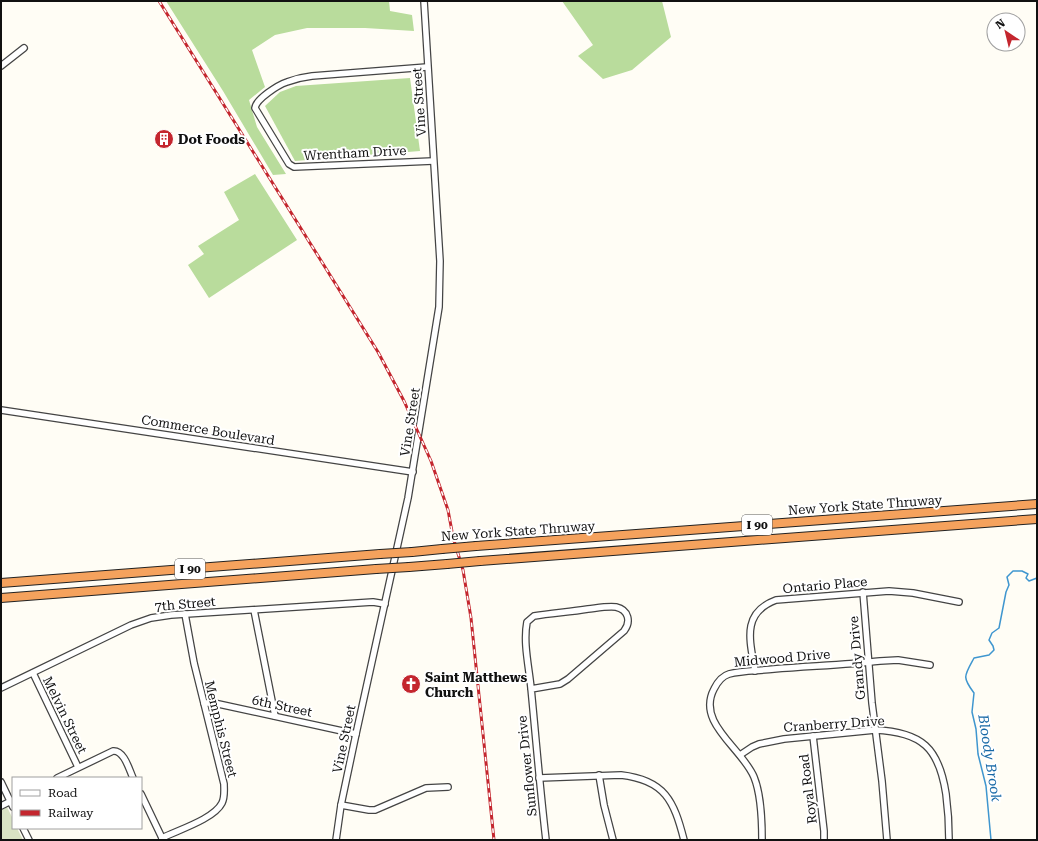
<svg xmlns="http://www.w3.org/2000/svg" width="1038" height="841" viewBox="0 0 1038 841" font-family="'Roboto Serif',serif">
<rect width="100%" height="100%" fill="#fffdf5"/>
<!-- forest -->
<g fill="#b9dc9c">
<polygon points="166,1 389,1 390,11 412,15 414,31 365,28 307,28 275,35 252,50 265,87 249,100 257,127 286,174 273,175 223,91"/>
<polygon points="562,1 662,1 671,37 632,70 603,79 578,56 593,45"/>
<polygon points="410,78 420,151 295,161 265,106 280,92 296,86"/>
<polygon points="255,174 297,240 209,298 188,265 204,254 198,246 239,220 224,192"/>
</g>
<!-- cemetery -->
<polygon fill="#d9e3c4" points="7,807 13,819 13,828 17,828 23,840 1,840 1,810"/>
<g fill="none" stroke-linecap="round" stroke-linejoin="round">
<!-- stream -->
<path stroke="#3f96cf" stroke-width="1.5" d="M991,840L986,786L978,754L976,729L972,712L974,693C962,677 964,676 974,658L989,655L994,650L993,646L989,640L992,633L999,628L1006,592L1009,585L1007,577L1013,571H1022L1028,574L1026,578L1029,581L1037,578"/>
<defs>
<g id="minor">
<polyline points="1,66 24,48"/>
<path d="M427,67L312,76C303,77 295,79 287,82C278,85 256,99 255,108L289,164L294,167L433,161"/>
<polyline points="1,410 413,472"/>
<polyline points="863,592 872,703 882,781 887,840"/>
<polyline points="254,610 275,716"/>
<path d="M755,671C750,641 741,613 776,600L889,591L913,593L959,602"/>
<polyline points="33,673 78,767"/>
<polyline points="1,688 131,625 151,618 171,615 373,602 385,604"/>
<path d="M531,689L560,684L568,679L624,631C631,622 629,610 616,607C607,606 597,608 588,609C570,612 552,613 534,616L527,622C523,643 529,667 531,688C536,739 540,789 546,840"/>
<polyline points="204,703 214,703 356,734"/>
<polyline points="813,736 824,831 824,840"/>
<path d="M740,755L752,747L759,744L784,739L875,730C922,732 939,748 946,794C948,809 949,825 949,840"/>
<polyline points="599,775 604,805 613,840"/>
<path d="M57,778L113,751C124,750 129,769 133,778"/>
<path d="M539,778L621,775C665,780 674,801 684,840"/>
<polyline points="1,782 13,807"/>
<polyline points="141,794 163,840"/>
<polyline points="341,805 369,810 375,810 426,788 448,787"/>
<polyline points="1,806 13,800"/>
<polyline points="23,828 29,840"/>
<path d="M162,838C178,830 214,819 222,803C225,797 224,790 224,784L194,663L185,614"/>
<polyline points="336,840 341,805 356,734 408,498 439,307 440,261 424,1"/>
<path d="M762,840C762,821 761,794 754,777C742,748 696,723 714,689C717,683 722,676 729,674C743,670 759,671 774,669C809,666 845,665 880,661L898,660L930,665"/>
</g>
<g id="highway">
<polyline points="476,546 1037,504"/>
<polyline points="412,552 442,549"/>
<polyline points="480,561 1037,519"/>
<polyline points="409,567 447,564"/>
<polyline points="1,583 380,554"/>
<polyline points="1,598 376,569"/>
</g>
</defs>
<!-- minor casing -->
<use href="#minor" stroke="#444" stroke-width="8"/>
<!-- highway casing -->
<use href="#highway" stroke="#222" stroke-width="10"/>
<!-- minor -->
<use href="#minor" stroke="#fff" stroke-width="5.5"/>
<!-- highway -->
<use href="#highway" stroke="#f5a25d" stroke-width="8"/>
<defs>
<polyline id="rail" points="159,1 378,352 404,401 431,461 448,510 453,537 463,570 471,618 494,840"/>
</defs>
<!-- rail casing -->
<use href="#rail" stroke="#c4262e" stroke-width="3"/>
<!-- rail -->
<use href="#rail" stroke="#fff" stroke-width="1.5" stroke-dasharray="4.5" stroke-linecap="butt"/>
<defs>
<g id="highway-bridge">
<polyline points="442,549 476,546"/>
<polyline points="380,554 412,552"/>
<polyline points="447,564 480,561"/>
<polyline points="376,569 409,567"/>
</g>
</defs>
<!-- highway-bridge casing -->
<use href="#highway-bridge" stroke="#222" stroke-width="10" stroke-linecap="butt"/>
<!-- highway-bridge -->
<use href="#highway-bridge" stroke="#f5a25d" stroke-width="8"/>
</g>
<!-- icons -->
<defs>
<symbol id="building-disc" viewBox="-11 -11 22 22"><circle r="9.5" fill="#c4262e" stroke="#fff"/><path d="M-4-6H4V6H1V3H-1V6H-4ZM-2.5-4.3h1.7v1.8h-1.7ZM.8-4.3h1.7v1.8H.8ZM-2.5-1h1.7V.8h-1.7ZM.8-1h1.7V.8H.8Z" fill="#fff"/></symbol>
<symbol id="church-disc" viewBox="-11 -11 22 22"><circle r="9.5" fill="#c4262e" stroke="#fff"/><path d="M-1.2-6h2.4v3.5h3.3v2.4h-3.3V6h-2.4V-.1h-3.3v-2.4h3.3Z" fill="#fff"/></symbol>
</defs>
<g fill-rule="evenodd">
<use href="#building-disc" x="153" y="128" width="22" height="22"/>
<use href="#church-disc" x="400" y="673" width="22" height="22"/>
</g>
<g text-anchor="middle" dominant-baseline="central" stroke-width="4" stroke-linejoin="round" paint-order="stroke">
<!-- shield labels -->
<g fill="#fff" stroke="#585858" stroke-width="1">
<rect x="742" y="515" width="30" height="20" rx="3"/>
<rect x="175" y="559" width="30" height="20" rx="3"/>
</g>
<g font-size="12" font-weight="bold" fill="#111">
<text x="757" y="525">I 90</text>
<text x="190" y="569">I 90</text>
</g>
<!-- street labels -->
<g font-size="13" fill="#111" stroke="#fff">
<text transform="translate(419 102) rotate(-94)">Vine Street</text>
<text transform="translate(355 153) rotate(-3)">Wrentham Drive</text>
<text transform="translate(410 422) rotate(-81)">Vine Street</text>
<text transform="translate(208 430) rotate(9)">Commerce Boulevard</text>
<text transform="translate(865 505) rotate(-4)">New York State Thruway</text>
<text transform="translate(518 531) rotate(-4)">New York State Thruway</text>
<text transform="translate(825 585) rotate(-5)">Ontario Place</text>
<text transform="translate(185 604) rotate(-5)">7th Street</text>
<text transform="translate(782 658) rotate(-5)">Midwood Drive</text>
<text transform="translate(857 658) rotate(-95)">Grandy Drive</text>
<text transform="translate(282 706) rotate(12)">6th Street</text>
<text transform="translate(65 715) rotate(64)">Melvin Street</text>
<text transform="translate(834 724) rotate(-4)">Cranberry Drive</text>
<text transform="translate(221 729) rotate(76)">Memphis Street</text>
<text transform="translate(344 739) rotate(-78)">Vine Street</text>
<text transform="translate(527 766) rotate(-96)">Sunflower Drive</text>
<text transform="translate(808 789) rotate(-97)">Royal Road</text>
</g>
<!-- poi labels -->
<g font-size="13" font-weight="bold" fill="#111" stroke="#fff" text-anchor="start">
<text x="178" y="139">Dot Foods</text>
<text x="425" y="677">Saint Matthews<tspan x="425" dy="15">Church</tspan></text>
</g>
<!-- water labels -->
<g font-size="14" font-style="italic" fill="#1768a6" stroke="#fff">
<text transform="translate(990 758) rotate(81)">Bloody Brook</text>
</g>
</g>
<!-- border -->
<rect width="1038" height="841" fill="none" stroke="#111111" stroke-width="4"/>
<!-- legend -->
<rect x="12" y="777" width="130" height="52" fill="#ffffff" stroke="#a0a0a0"/>
<rect x="20" y="790" width="20" height="6" fill="#ffffff" stroke="#a0a0a0"/>
<text x="48" y="797" font-size="12" fill="#111111">Road</text>
<rect x="20" y="810" width="20" height="6" fill="#c4262e" stroke="#a0a0a0"/>
<text x="48" y="817" font-size="12" fill="#111111">Railway</text>
<!-- north arrow -->
<g transform="translate(1006 32) rotate(325)"><circle r="19" fill="#ffffff" stroke="#a0a0a0"/>
<path d="M0-3L7 15L0 10L-7 15Z" fill="#c4262e"/>
<text y="-6" font-size="11" font-weight="bold" text-anchor="middle" fill="#111111">N</text>
</g>
</svg>
